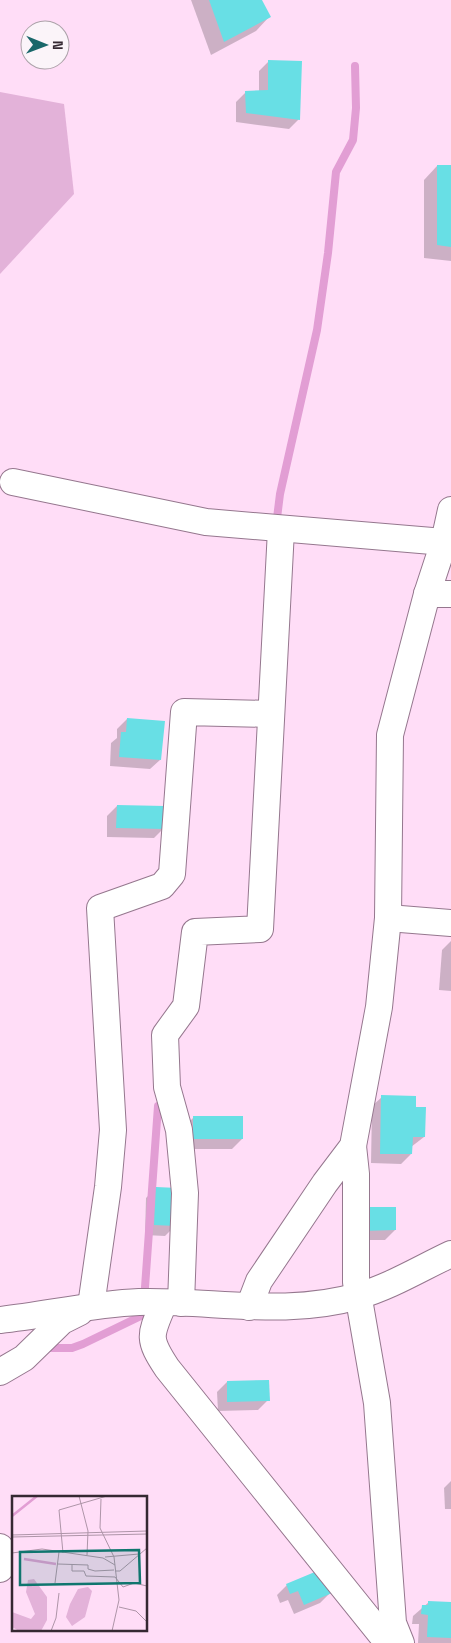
<svg xmlns="http://www.w3.org/2000/svg" width="451" height="1643" viewBox="0 0 451 1643" font-family="'Space Grotesk',sans-serif">
<rect width="100%" height="100%" fill="#ffddf7"/>
<!-- green -->
<polygon fill="#e3b2d9" points="0,92 64,104 74,194 0,274"/>
<!-- shadow -->
<g fill="#0003">
<polygon points="191,0 261,0 269,17 256,31 211,55"/>
<polygon points="269,61 299,119 289,129 236,122 236,102 246,92 259,92 259,71"/>
<polygon points="437,166 451,166 451,261 424,258 424,180"/>
<polygon points="127,719 160,760 150,769 110,766 111,743 117,738 117,729"/>
<polygon points="117,806 164,828 154,838 107,837 107,816"/>
<polygon points="451,941 451,991 439,990 442,950"/>
<polygon points="382,1097 414,1108 424,1137 411,1147 411,1154 401,1164 371,1163 372,1106"/>
<polygon points="194,1117 242,1139 232,1149 184,1149 184,1127"/>
<polygon points="156,1188 175,1226 165,1236 145,1235 146,1198"/>
<polygon points="352,1218 395,1230 385,1240 352,1240"/>
<polygon points="227,1382 268,1400 258,1410 218,1411 217,1392"/>
<polygon points="451,1481 451,1509 445,1509 444,1488"/>
<polygon points="287,1585 330,1593 320,1603 294,1614 288,1600 280,1603 277,1595"/>
<polygon points="429,1602 451,1603 451,1643 418,1643 419,1624 412,1624 413,1616"/>
</g>
<g fill="none" stroke-linecap="round" stroke-linejoin="round">
<!-- stream -->
<g stroke="#e29ed4" stroke-width="8">
<polyline points="277,518 280,494 317,330 328,253 336,172 353,140 356,108 355,66"/>
<polyline points="52,1348 72,1348 83,1344 143,1315 158,1106"/>
</g>
</g>
<!-- building -->
<g fill="#68dfe5">
<polygon points="209,0 262,0 271,17 224,42"/>
<polygon points="268,60 302,61 300,120 246,113 245,91 268,90"/>
<polygon points="437,165 451,165 451,247 437,245"/>
<polygon points="127,718 165,721 161,760 119,757 121,732 126,732"/>
<polygon points="117,805 165,806 165,829 116,828"/>
<polygon points="381,1095 416,1096 416,1107 426,1107 425,1137 413,1137 412,1154 380,1154"/>
<rect x="193" y="1116" width="50" height="23"/>
<polygon points="156,1187 178,1188 176,1226 154,1225"/>
<polygon points="361,1207 396,1207 396,1230 361,1231"/>
<polygon points="269,1380 270,1401 227,1402 227,1381"/>
<polygon points="322,1569 332,1593 304,1605 298,1591 290,1594 286,1584"/>
<polygon points="428,1601 451,1602 451,1638 427,1637 428,1615 421,1614 422,1605 428,1605"/>
</g>
<g fill="none" stroke-linecap="round" stroke-linejoin="round">
<defs>
<g id="minor">
<polyline points="13,482 206,522 444,542"/>
<polyline points="427,594 451,594"/>
<polyline points="388,918 451,923"/>
<polyline points="353,1146 356,1174 356,1282 377,1403 393,1623 401,1643"/>
<path d="M164,1303C150,1335 147,1338 167,1368L388,1643"/>
<polyline points="181,1303 185,1193 179,1130 167,1087 165,1035 186,1006 195,932 260,929 281,530"/>
<polyline points="91,1306 108,1187 113,1130 100,908 162,886 172,874 184,712 271,714"/>
<polyline points="249,1307 259,1281 325,1183 353,1146 379,1007 388,918 390,735 427,594 444,542 451,510"/>
<path d="M0,1320C46,1315 92,1304 139,1302C212,1300 286,1317 358,1296C390,1287 421,1268 451,1254"/>
<polyline points="0,1372 24,1358 62,1321 80,1312"/>
<polyline points="0,1547 2,1562 0,1569"/>
</g>
</defs>
<!-- minor casing -->
<use href="#minor" stroke="#95778e" stroke-width="28"/>
<!-- minor -->
<use href="#minor" stroke="#fff" stroke-width="26"/>
</g>
<!-- overview -->
<g transform="translate(12 1496)">
<rect width="135" height="135" fill="#ffddf7"/>
<path d="M22,83L35,101V124L29,135H7L0,131V116L19,123L23,118L14,96L16,84ZM76,91L80,95L73,121L60,130L54,121L58,108L66,93Z" fill="#e3b2d9"/>
<path fill="none" stroke="#e29ed4" stroke-width="2.5" d="M0,20L25,0M12,63L44,68"/>
<path fill="none" stroke="#ae95a8" stroke-width="1" d="M67,0L76,35L75,59M89,3L88,32L102,61L107,104L100,135M0,39L135,35M0,41L135,38M0,57L30,53L91,62L103,69M51,57L47,14L95,0M93,61L127,58M46,68L76,69V73L83,75L102,74M60,68V75H72L74,80L103,81L111,91L122,87L135,90M103,75H108L135,52M43,87L47,56M107,111L124,115L135,126M39,135L44,122L47,97"/>
<path fill="#0f766e" fill-opacity="0.15" stroke="#0f766e" stroke-width="2.5" d="M127,54L128,87L8,89V56Z"/>
<rect width="135" height="135" fill="none" stroke="#352832" stroke-width="2.5"/>
</g>
<!-- north arrow -->
<g transform="translate(45 45) rotate(91)"><circle r="24" fill="#fbf4f9" stroke="#aca2a9"/>
<path d="M0-4L9 19L0 12L-9 19Z" fill="#19676a"/>
<text y="-8" font-size="14" font-weight="bold" text-anchor="middle" fill="#352832">N</text>
</g>
</svg>
